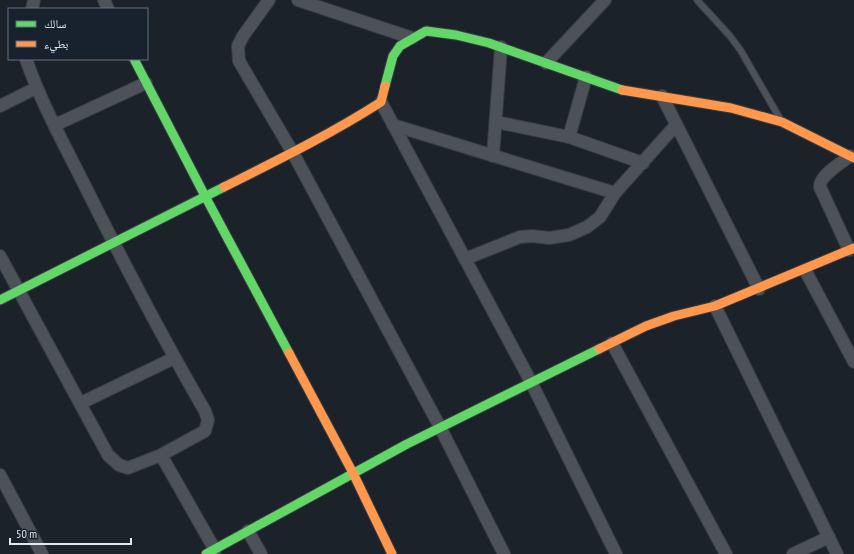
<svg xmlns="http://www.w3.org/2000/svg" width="854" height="554" viewBox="0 0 854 554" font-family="'PT Sans Narrow','Noto Naskh Arabic',sans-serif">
<rect width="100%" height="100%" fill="#1c2229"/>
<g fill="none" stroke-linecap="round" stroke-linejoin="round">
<defs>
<polyline id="lane" points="697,0 730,36 741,51 779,117"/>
<g id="street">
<polyline points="104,0 108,9"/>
<polyline points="269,0 243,36 238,46 239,61 293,153 440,427 504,554"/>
<polyline points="298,0 412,38"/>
<polyline points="32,9 34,0"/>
<polyline points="546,63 605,0"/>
<polyline points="662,96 759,289"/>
<polyline points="381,102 531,382 616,554"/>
<polyline points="0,106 36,88"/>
<polyline points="496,122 569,137 643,163"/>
<polyline points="55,125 146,83"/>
<polyline points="393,125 615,193"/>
<polyline points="569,137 586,77"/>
<polyline points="493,156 501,47"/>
<path d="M849,250L820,187C819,176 841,163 850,156"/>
<path d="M0,256L108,455L119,465L128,468L161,455L205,431L208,420L205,411C162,337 123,262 85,186C64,144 41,103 26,59"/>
<polyline points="465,259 520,237 532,236 549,238 569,235 587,227 600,217 615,193 676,125"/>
<polyline points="805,270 854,362"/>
<polyline points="715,306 837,554"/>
<polyline points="612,343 726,554"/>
<polyline points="81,403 174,358"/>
<polyline points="161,455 215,550"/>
<polyline points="0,475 42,554"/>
<polyline points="248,531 261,554"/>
<polyline points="793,554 829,537"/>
</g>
<g id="fast">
<polyline points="134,59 205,196 289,353"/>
<polyline points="385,86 393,56 400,46 426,31 456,35 489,43 622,90"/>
<polyline points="0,300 224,187"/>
<polyline points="206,554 407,444 599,349"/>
</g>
<g id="slow">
<polyline points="622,90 731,108 782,122 854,158"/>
<path d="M224,187C278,160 331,134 381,102L385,86"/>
<polyline points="599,349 646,326 674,316 715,306 854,248"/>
<polyline points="289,353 353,473 392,554"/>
</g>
</defs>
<!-- lane casing -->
<use href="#lane" stroke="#373c42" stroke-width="8"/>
<!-- street casing -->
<use href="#street" stroke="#373c42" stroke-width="14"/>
<!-- fast casing -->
<use href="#fast" stroke="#373c42" stroke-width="11"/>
<!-- slow casing -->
<use href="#slow" stroke="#373c42" stroke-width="11"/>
<!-- lane -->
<use href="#lane" stroke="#4d5258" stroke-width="6"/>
<!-- street -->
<use href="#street" stroke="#4d5258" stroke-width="12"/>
<!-- fast -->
<use href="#fast" stroke="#63d668" stroke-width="9"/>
<!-- slow -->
<use href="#slow" stroke="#ff974d" stroke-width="9"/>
</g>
<!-- legend -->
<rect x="8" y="8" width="140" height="52" fill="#17222e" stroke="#68717c"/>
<rect x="16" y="21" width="20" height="6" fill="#63d668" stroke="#68717c"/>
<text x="44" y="28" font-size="12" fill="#e1e8f1">سالك</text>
<rect x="16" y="41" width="20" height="6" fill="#ff974d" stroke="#68717c"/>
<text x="44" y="48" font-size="12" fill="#e1e8f1">بطيء</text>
<!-- scale -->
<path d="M10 538v6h121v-6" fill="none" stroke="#e1e8f1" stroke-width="2"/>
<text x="16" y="538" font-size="12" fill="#e1e8f1" stroke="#17222e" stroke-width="3" paint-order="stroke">50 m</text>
</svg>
